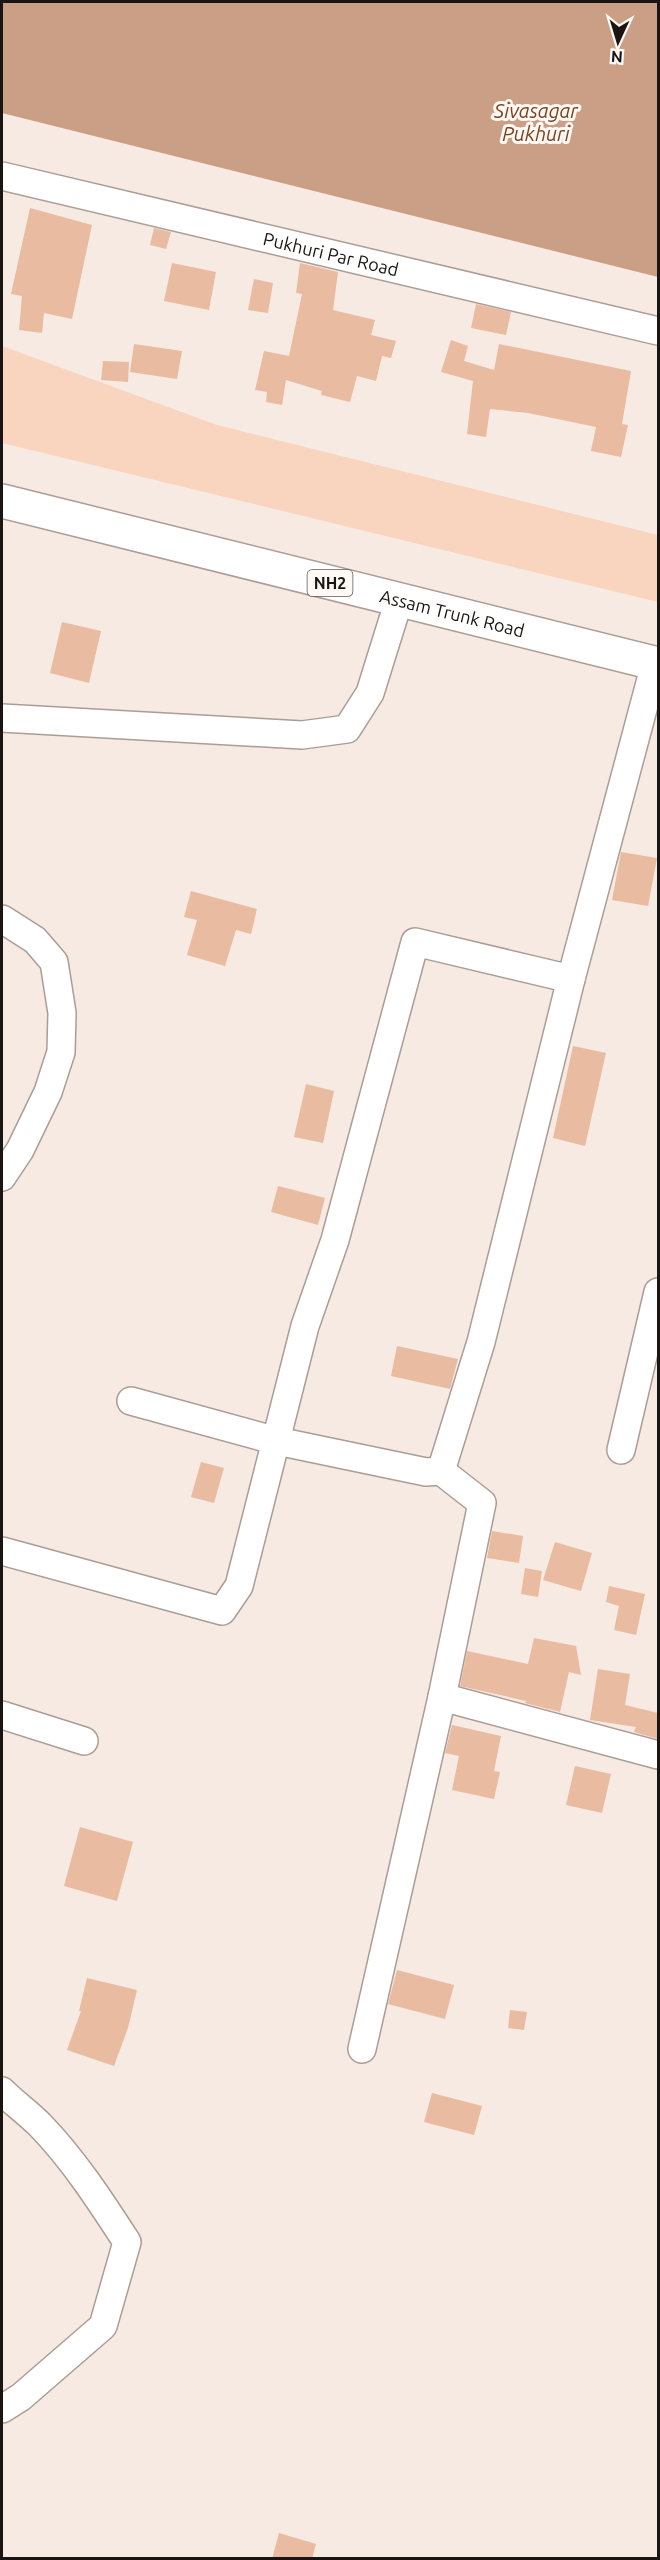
<svg xmlns="http://www.w3.org/2000/svg" width="660" height="2560" viewBox="0 0 660 2560" font-family="Ubuntu,sans-serif">
<rect width="100%" height="100%" fill="#f7eae2"/>
<!-- green -->
<polygon fill="#f9d5bf" points="2,346 217,425 658,535 658,602 2,443"/>
<!-- water -->
<polygon fill="#cb9f85" points="2,2 658,2 658,277 2,113"/>
<!-- building -->
<g fill="#e9bba1">
<polygon points="30,208 92,225 72,319 44,313 42,333 19,330 22,296 11,294"/>
<polygon points="154,228 171,232 166,249 150,245"/>
<polygon points="172,263 216,272 209,310 164,301"/>
<polygon points="300,263 338,272 333,310 375,320 371,335 396,341 391,358 382,356 376,381 357,376 350,402 321,395 322,391 286,380 282,405 266,402 267,392 255,390 264,351 289,356 302,294 296,293"/>
<polygon points="254,279 273,283 268,313 248,310"/>
<polygon points="476,304 511,312 506,335 471,328"/>
<polygon points="451,340 468,346 464,361 494,370 499,344 631,371 622,424 628,425 621,457 591,451 596,427 528,413 490,409 486,437 467,434 473,381 441,372"/>
<polygon points="134,344 182,351 177,379 130,372"/>
<polygon points="103,361 129,362 128,382 101,380"/>
<polygon points="62,622 101,631 89,683 50,673"/>
<polygon points="621,852 657,858 648,906 612,900"/>
<polygon points="191,891 257,909 251,934 236,930 225,966 187,955 197,920 184,917"/>
<polygon points="573,1046 606,1053 585,1146 553,1138"/>
<polygon points="306,1084 334,1091 323,1143 294,1137"/>
<polygon points="278,1186 325,1198 318,1225 271,1212"/>
<polygon points="397,1346 458,1359 450,1389 391,1376"/>
<polygon points="201,1462 224,1468 214,1503 191,1497"/>
<polygon points="492,1531 523,1536 519,1563 487,1558"/>
<polygon points="555,1542 592,1553 581,1591 543,1580"/>
<polygon points="525,1568 542,1571 538,1597 521,1594"/>
<polygon points="609,1586 645,1594 636,1635 614,1630 619,1606 606,1602"/>
<polygon points="534,1638 576,1646 581,1675 569,1672 560,1712 525,1703 526,1701 460,1686 467,1651 528,1664"/>
<polygon points="598,1669 630,1674 625,1705 658,1713 658,1739 634,1732 636,1727 590,1720"/>
<polygon points="452,1725 501,1736 494,1771 500,1772 494,1799 452,1790 459,1756 445,1753"/>
<polygon points="575,1766 611,1774 602,1813 566,1805"/>
<polygon points="80,1827 133,1842 117,1901 64,1886"/>
<polygon points="397,1970 454,1985 445,2019 388,2004"/>
<polygon points="87,1978 137,1990 128,2028 114,2066 67,2050 81,2011 79,2011"/>
<polygon points="510,2010 527,2012 524,2030 508,2028"/>
<polygon points="432,2093 482,2106 474,2135 424,2122"/>
<polygon points="279,2533 316,2544 312,2559 272,2559"/>
</g>
<g fill="none" stroke-linecap="round" stroke-linejoin="round">
<defs>
<g id="minor">
<path id="s1" d="M2,176L658,331"/>
<polyline points="2,718 302,735 347,729 370,693 399,600"/>
<polyline points="2,919 35,940 54,962 62,1013 61,1052 48,1092 20,1150 2,1177"/>
<polyline points="131,1401 277,1441 426,1472 441,1471 482,1503 442,1697 362,2049"/>
<polyline points="621,1450 658,1292"/>
<polyline points="441,1471 481,1342 571,979 655,664"/>
<polyline points="2,1551 222,1611 239,1586 305,1326 335,1240 415,942 571,979"/>
<polyline points="442,1697 658,1755"/>
<polyline points="2,1715 84,1741"/>
<path d="M2,2091C14,2103 28,2113 40,2125C74,2160 101,2202 127,2242L103,2326L21,2397L2,2409"/>
</g>
<g id="highway">
<path id="s2" d="M2,501L658,664"/>
</g>
</defs>
<!-- minor casing -->
<use href="#minor" stroke="#aa9d96" stroke-width="30"/>
<!-- highway casing -->
<use href="#highway" stroke="#aa9d96" stroke-width="36"/>
<!-- minor -->
<use href="#minor" stroke="#fff" stroke-width="27"/>
<!-- highway -->
<use href="#highway" stroke="#fff" stroke-width="33"/>
</g>
<g text-anchor="middle" dominant-baseline="central" stroke-width="6" stroke-linejoin="round" paint-order="stroke">
<!-- shield labels -->
<rect fill="#fef9f5" stroke="#5e5957" stroke-width="1.5" x="307.5" y="570" width="45" height="26" rx="4.5"/>
<g font-size="16" font-weight="bold" fill="#1a1513">
<text x="330" y="583">NH2</text>
</g>
<!-- street labels -->
<g font-size="18" fill="#1a1513" stroke="#fef9f5">
<text stroke="none"><textPath href="#s1" startOffset="338">Pukhuri Par Road</textPath></text>
<text stroke="none"><textPath href="#s2" startOffset="464">Assam Trunk Road</textPath></text>
</g>
<!-- water labels -->
<g font-size="20" font-style="italic" fill="#7b421b" stroke="#fef9f5">
<text x="536" y="110">Sivasagar<tspan x="536" dy="23">Pukhuri</tspan></text>
</g>
</g>
<!-- border -->
<rect width="660" height="2560" fill="none" stroke="#1a1513" stroke-width="6"/>
<!-- north arrow -->
<g transform="translate(618 42) rotate(184)" stroke="#fef9f5" stroke-width="4.5" paint-order="stroke">
<path d="M0-4.5L10 22L0 15L-10 22Z" fill="#1a1513"/>
<text y="-9" font-size="16" font-weight="bold" text-anchor="middle" fill="#1a1513">N</text>
</g>
</svg>
